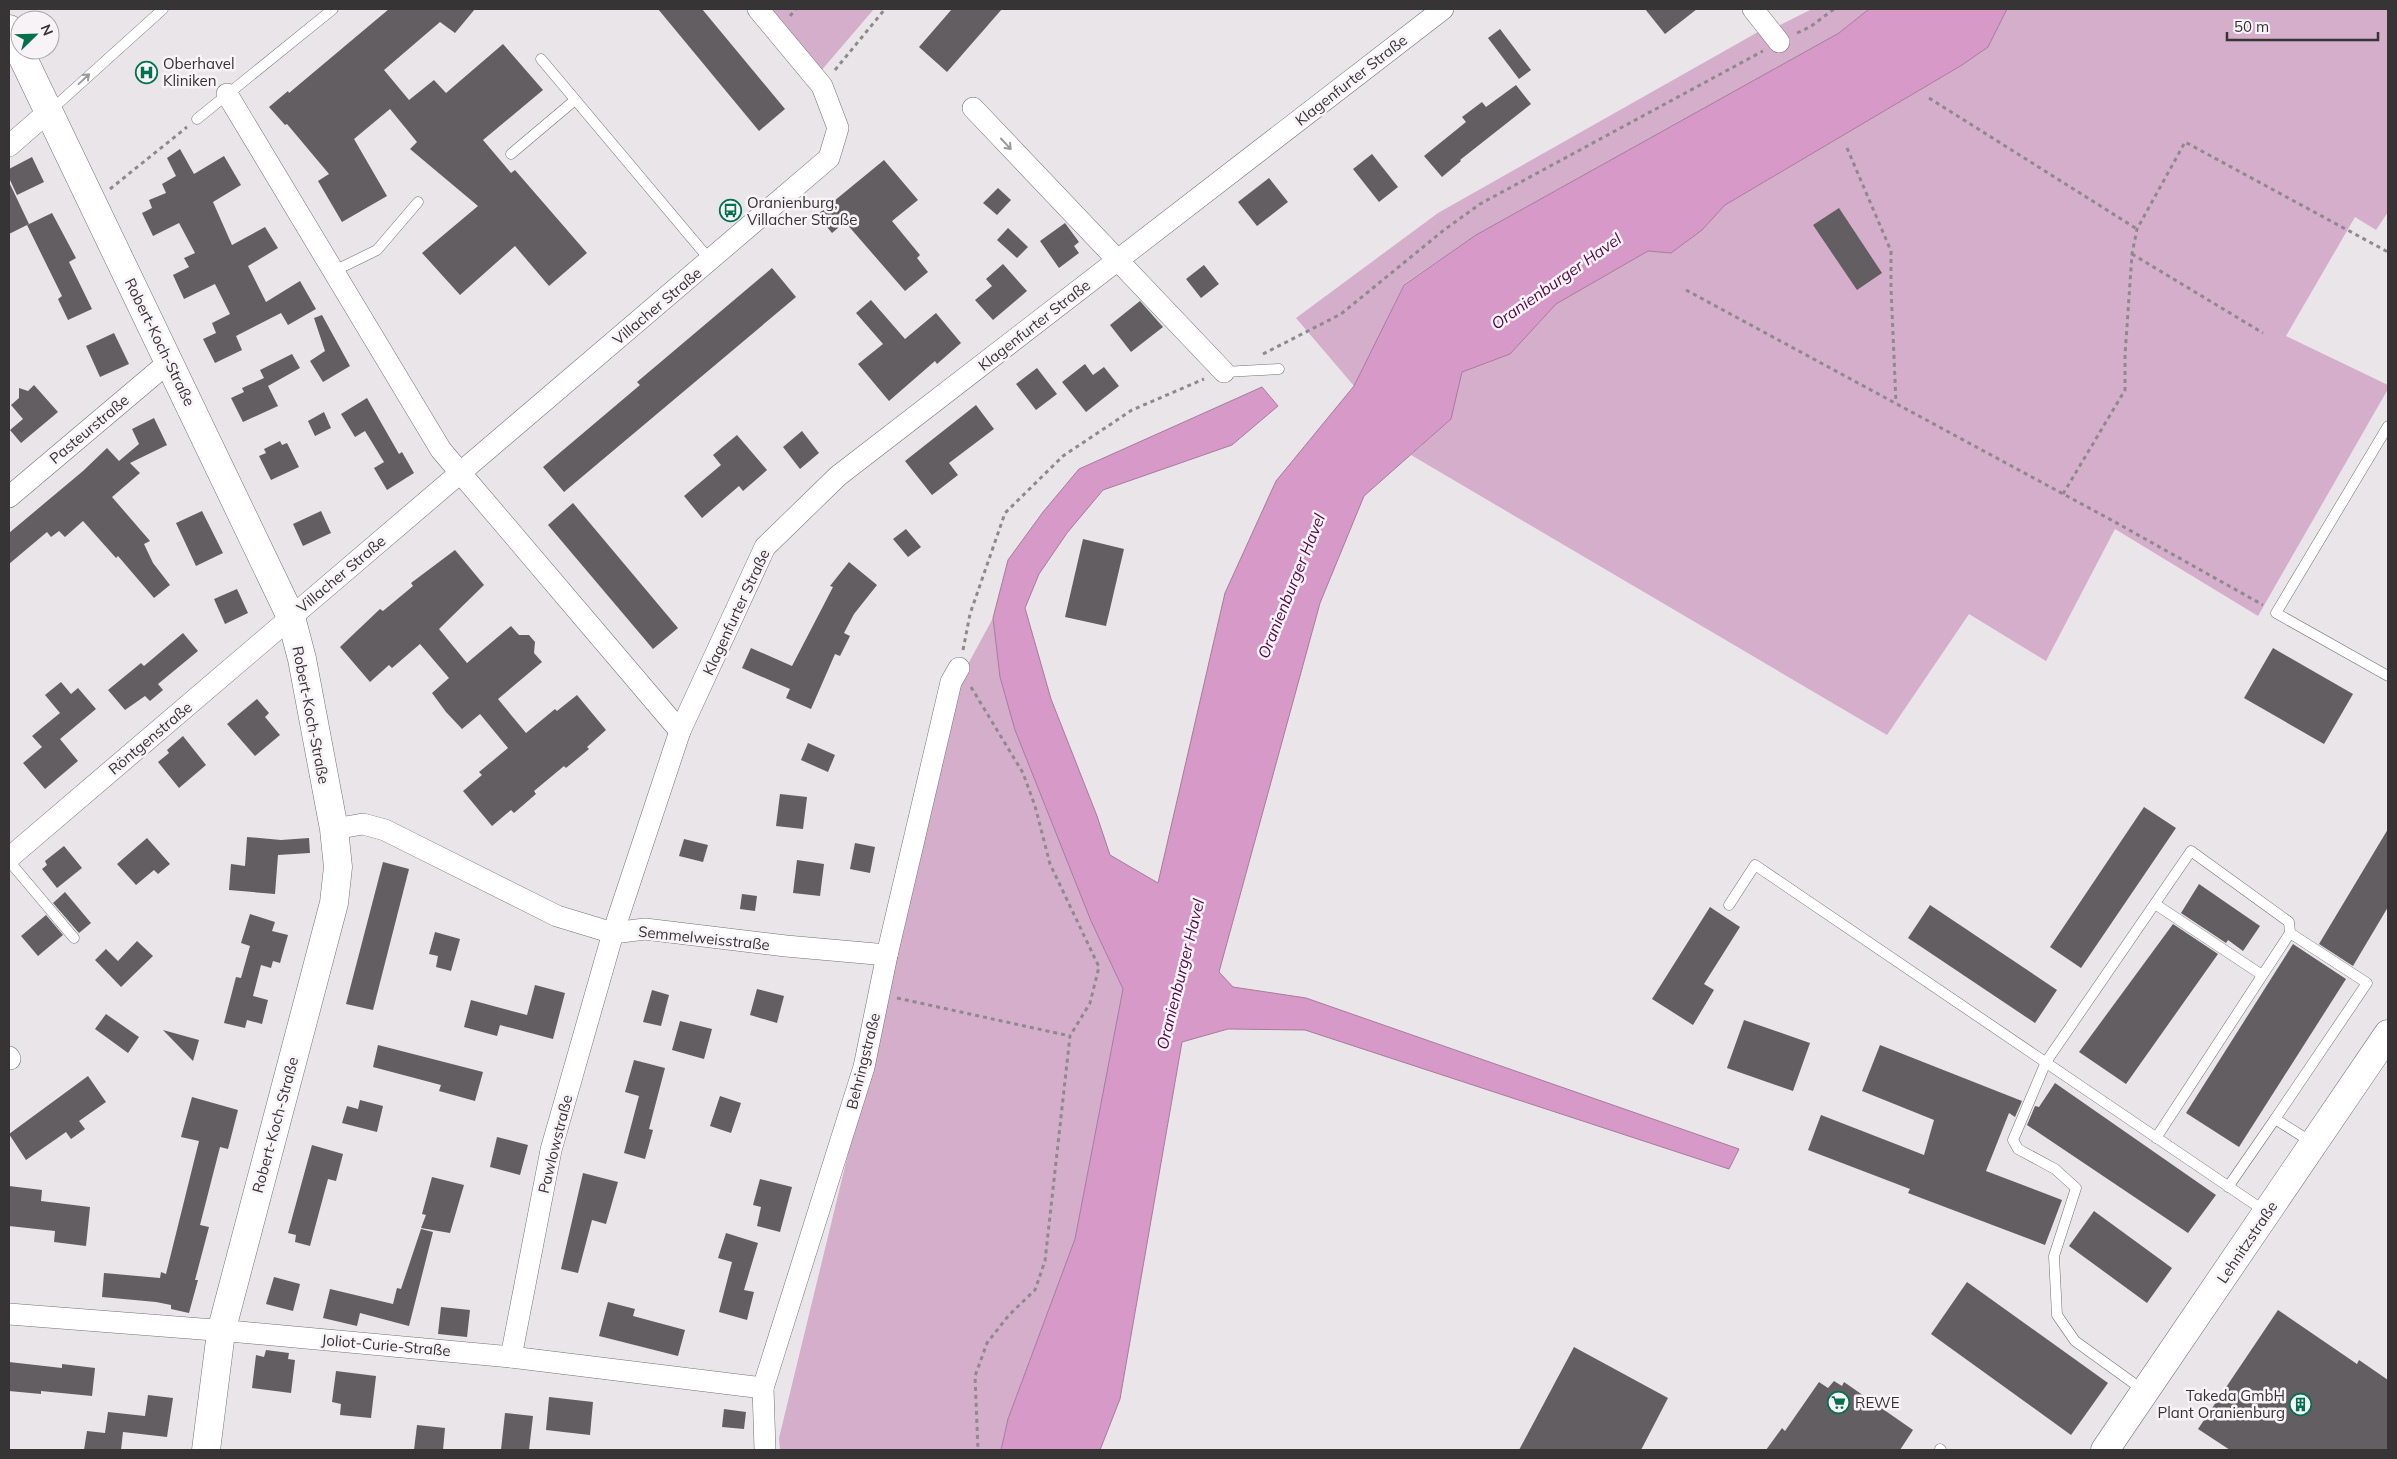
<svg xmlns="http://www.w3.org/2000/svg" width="2397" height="1459" viewBox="0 0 2397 1459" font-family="Mulish,sans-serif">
<rect width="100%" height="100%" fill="#eae5e9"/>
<!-- green -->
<g fill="#d5aecb">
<polygon points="768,9 874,9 820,72"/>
<polygon points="1812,9 1869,9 1839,33 1476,235 1404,284 1354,386 1296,318 1438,213 1758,32 1780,25"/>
<polygon points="2007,9 2388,9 2388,212 2376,230 2355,217 2286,336 2388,385 2388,389 2258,616 2115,529 2046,661 1969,614 1887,735 1411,455 1451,419 1462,372 1510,354 1556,304 1648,251 1671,253 1702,230 1725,205 1962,65 1988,47"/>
<polygon points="993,618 1000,677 1015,730 1091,921 1123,989 1075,1239 1008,1419 1001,1450 780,1450 779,1438 894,965 955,688"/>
</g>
<!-- water -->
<polygon fill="#d699c8" stroke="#a67b9c" points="1869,9 2007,9 1988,47 1962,65 1725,205 1702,230 1671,253 1648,251 1556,304 1510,354 1462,372 1451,419 1364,496 1320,603 1219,972 1233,987 1306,998 1739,1149 1729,1169 1305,1030 1228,1029 1182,1042 1120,1399 1100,1450 1001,1450 1008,1419 1075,1239 1123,989 1091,921 1015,730 1000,677 993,618 1008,560 1043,512 1079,469 1262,387 1278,406 1232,445 1103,490 1067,533 1039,574 1025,608 1051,699 1097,816 1110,855 1158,883 1225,593 1276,481 1354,386 1404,285 1476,235 1839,33"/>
<!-- building -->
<g fill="#625e61">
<polygon points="389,9 475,9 455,33 440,22 384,70 409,100 434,80 446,93 503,44 543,90 483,140 511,173 515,170 587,253 549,286 515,246 460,295 422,253 478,206 410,149 417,142 390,109 354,139 387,196 342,222 318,181 329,174 287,124 285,125 269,107 288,91 289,93"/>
<polygon points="658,9 702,9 785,109 759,131"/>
<polygon points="952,9 1002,9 947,72 919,47"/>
<polygon points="1645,9 1697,9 1665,34"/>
<polygon points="1500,29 1531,70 1519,79 1488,38"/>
<polygon points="1516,85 1531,104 1460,160 1461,161 1442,177 1424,156 1466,122 1462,117 1482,102 1486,107"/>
<polygon points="180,149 194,174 224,156 241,185 213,202 232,245 265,227 278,248 248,266 266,302 300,281 316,309 288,325 281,313 236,336 242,350 215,363 203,339 216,333 212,323 230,314 215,284 184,299 173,275 189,267 184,258 195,253 179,223 153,236 142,213 152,208 149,200 166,193 162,184 176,176 167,158"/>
<polygon points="1372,154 1398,187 1379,202 1353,169"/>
<polygon points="32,157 44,182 17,195 9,178 9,169"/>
<polygon points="884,160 918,200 892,221 920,255 917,258 928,272 905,291 845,222 832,233 817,215"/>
<polygon points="1269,178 1288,202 1257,226 1238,202"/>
<polygon points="9,182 29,224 9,234"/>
<polygon points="998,188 1011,200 997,215 983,203"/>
<polygon points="1839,208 1882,273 1857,290 1813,225"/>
<polygon points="52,213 76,258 69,262 92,309 68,320 58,299 62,296 27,225"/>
<polygon points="1065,223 1079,242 1074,246 1079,253 1059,268 1040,241"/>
<polygon points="1008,228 1028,247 1017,258 997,240"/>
<polygon points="1003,264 1027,291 993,320 975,300 992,286 986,279"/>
<polygon points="1204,265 1219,284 1201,298 1186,279"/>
<polygon points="772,268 796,297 564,492 543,467 640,385 637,382"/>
<polygon points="871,300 905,339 936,313 961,343 937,364 935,361 889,401 858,364 883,344 856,313"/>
<polygon points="1140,301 1163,327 1131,352 1110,325"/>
<polygon points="322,315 350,366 323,382 310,361 325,351 314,318"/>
<polygon points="114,333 129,364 100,377 86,346"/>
<polygon points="292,354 300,368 268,386 278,406 243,422 231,398 244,392 242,388 264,378 260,370"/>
<polygon points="1085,364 1093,375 1104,367 1119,386 1086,412 1062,382"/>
<polygon points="1037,368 1057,394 1036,410 1016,384"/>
<polygon points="34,385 58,412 21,443 10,430 23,419 11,405 19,398 19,388 28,391"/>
<polygon points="367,398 399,454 402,452 414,473 387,490 374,468 384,462 365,431 355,437 341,414"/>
<polygon points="976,405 994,429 949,463 958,475 932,495 905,461"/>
<polygon points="324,412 331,428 315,436 308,421"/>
<polygon points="154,418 167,445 130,463 140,473 112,497 150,541 144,544 153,563 170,585 154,598 118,556 116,558 83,521 65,537 59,531 51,537 47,532 9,564 9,533 83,471 107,448 119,461 139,444 132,429"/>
<polygon points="802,431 819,453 800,469 783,447"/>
<polygon points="737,435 767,470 743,491 739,486 702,518 684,496 721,465 713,455"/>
<polygon points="280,441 282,445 287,443 299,467 271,480 259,456 266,453 264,449"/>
<polygon points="573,503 678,628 653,649 548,525"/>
<polygon points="202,511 223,553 196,566 176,523"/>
<polygon points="321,511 331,533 303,546 293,524"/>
<polygon points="906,529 921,547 908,557 893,539"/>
<polygon points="1083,539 1124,549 1106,626 1065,617"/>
<polygon points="455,550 484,585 439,629 467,663 511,626 519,635 529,635 535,642 534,653 542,662 498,699 526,733 555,709 557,711 577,695 606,730 587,747 589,749 566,768 564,766 534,791 536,794 514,813 511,810 492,826 463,791 482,775 479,772 508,748 480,714 462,729 446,712 432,693 449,678 420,644 392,668 389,665 370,682 340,647 380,609 383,611 413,586 411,583"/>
<polygon points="849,562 877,585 854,614 844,633 850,636 840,656 835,654 811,709 786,698 790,689 742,668 751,648 792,666 833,587 830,586"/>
<polygon points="237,589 248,613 225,624 214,599"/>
<polygon points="183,633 198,651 158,684 163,690 150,701 145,696 125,710 108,690 141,663 144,666"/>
<polygon points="2273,648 2353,694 2324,744 2244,698"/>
<polygon points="61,682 71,694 78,688 96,709 60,739 78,761 45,789 23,763 42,747 32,736 60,713 45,695"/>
<polygon points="257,699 269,713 265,717 280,735 255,756 227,724"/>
<polygon points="183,736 206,765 179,788 158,762 169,753 167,750"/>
<polygon points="808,743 835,755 828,772 801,760"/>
<polygon points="780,794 807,797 803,829 776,826"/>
<polygon points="2144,807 2176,828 2081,968 2050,947"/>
<polygon points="2388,829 2388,907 2353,966 2319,944"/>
<polygon points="247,837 281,840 309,838 310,853 278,855 275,894 229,890 231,864 245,866"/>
<polygon points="147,838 170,864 158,874 154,870 136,885 117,864"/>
<polygon points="684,839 708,845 703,862 679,856"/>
<polygon points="855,843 875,847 870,873 850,869"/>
<polygon points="64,846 82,868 57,888 42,869 47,865 45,861"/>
<polygon points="797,860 824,864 820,896 793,893"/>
<polygon points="383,862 409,869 373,1010 346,1004"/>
<polygon points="2199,884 2260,926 2243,951 2228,940 2226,943 2181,913"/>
<polygon points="65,892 91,923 79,933 53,903"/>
<polygon points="742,894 757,896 755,911 740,909"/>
<polygon points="1930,905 2057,990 2035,1023 1908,938"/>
<polygon points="1710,907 1740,927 1704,984 1714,990 1693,1025 1652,999"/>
<polygon points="250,914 275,922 272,931 288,935 280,963 273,961 271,968 261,965 253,996 268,1000 262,1024 247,1020 245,1028 224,1023 236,977 241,978 250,946 241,943"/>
<polygon points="46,915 63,935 38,956 21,936"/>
<polygon points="2173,924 2218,954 2126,1084 2079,1052"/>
<polygon points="435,932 460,939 451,971 436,967 438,956 429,954"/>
<polygon points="137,941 153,956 121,987 95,960 106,949 118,961"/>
<polygon points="2293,944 2346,979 2239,1147 2186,1113"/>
<polygon points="535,985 565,993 553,1039 500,1025 497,1036 464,1027 471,1000 527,1015"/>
<polygon points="757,989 784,996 777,1023 750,1015"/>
<polygon points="652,990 669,995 661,1026 643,1022"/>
<polygon points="106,1014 139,1037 128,1053 95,1029"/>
<polygon points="1744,1020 1810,1043 1793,1091 1727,1068"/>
<polygon points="680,1021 712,1029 704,1059 672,1050"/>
<polygon points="163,1030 199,1040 193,1061"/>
<polygon points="378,1045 483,1072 475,1101 439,1091 441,1085 373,1067"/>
<polygon points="1880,1045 2022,1101 2015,1117 2009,1113 1986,1171 2062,1200 2045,1245 1908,1193 1910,1189 1808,1150 1821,1115 1924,1155 1934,1120 1862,1091"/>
<polygon points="634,1060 665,1068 649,1129 653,1130 645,1159 624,1153 639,1096 625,1092"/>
<polygon points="88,1076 106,1102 79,1121 85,1129 71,1139 66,1132 26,1160 9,1134"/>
<polygon points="2055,1083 2216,1195 2188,1233 2027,1125 2035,1106 2039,1107"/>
<polygon points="720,1096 741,1103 731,1133 710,1126"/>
<polygon points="192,1097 238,1110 228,1149 220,1147 200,1225 209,1227 195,1280 198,1280 189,1313 171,1309 171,1305 156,1302 102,1297 104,1273 160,1278 161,1272 166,1274 199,1141 181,1137"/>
<polygon points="360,1100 383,1106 377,1132 342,1123 347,1106 358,1109"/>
<polygon points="497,1137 528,1145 520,1175 490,1167"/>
<polygon points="312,1145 343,1154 336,1181 328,1179 310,1246 295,1242 296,1235 288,1233"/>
<polygon points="583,1173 618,1182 606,1224 592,1220 578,1273 561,1269"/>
<polygon points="432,1177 464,1185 450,1233 421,1228 426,1215 422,1214"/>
<polygon points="760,1179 792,1187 780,1232 757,1226 761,1207 753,1205"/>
<polygon points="9,1186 42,1190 41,1201 90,1207 86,1246 54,1242 55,1231 9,1226"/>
<polygon points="2094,1211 2172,1268 2147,1303 2069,1246"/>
<polygon points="421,1229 433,1232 409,1326 360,1313 357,1326 323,1318 330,1289 393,1304 397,1288 401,1289"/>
<polygon points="726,1233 758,1243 744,1290 754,1292 747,1320 719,1312 732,1262 718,1258"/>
<polygon points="274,1277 300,1284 293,1311 266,1304"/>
<polygon points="1967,1282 2108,1383 2071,1435 1931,1334"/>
<polygon points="608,1302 635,1309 633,1316 685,1330 678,1356 599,1336"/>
<polygon points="441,1307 470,1310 467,1337 438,1334"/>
<polygon points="2278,1310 2357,1364 2359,1360 2388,1380 2388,1450 2230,1450 2198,1429"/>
<polygon points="1574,1347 1668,1398 1641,1450 1519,1450"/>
<polygon points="266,1350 289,1353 288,1359 295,1360 291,1393 252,1388 256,1355 264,1357"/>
<polygon points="9,1362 62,1368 62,1364 95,1368 92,1396 41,1391 41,1394 9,1391"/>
<polygon points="336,1371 376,1376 371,1418 340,1415 341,1404 332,1402"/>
<polygon points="1834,1381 1842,1386 1844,1382 1913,1430 1900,1450 1766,1450 1782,1428 1785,1431 1819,1382 1828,1388"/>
<polygon points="148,1395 173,1398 167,1437 123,1432 121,1450 84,1450 87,1431 105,1433 108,1412 145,1416"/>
<polygon points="549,1397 593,1402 590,1435 546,1430"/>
<polygon points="724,1409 746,1412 744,1429 722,1427"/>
<polygon points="505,1413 533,1416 529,1450 501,1450"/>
<polygon points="417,1425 445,1428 443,1450 414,1450"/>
</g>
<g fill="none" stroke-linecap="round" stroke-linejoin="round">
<defs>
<g id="lane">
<polyline points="541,59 710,260"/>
<polyline points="51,110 163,9"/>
<polyline points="197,119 333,9"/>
<polyline points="511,154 575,100"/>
<polyline points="334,271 377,250 418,202"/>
<polyline points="1224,372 1279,369"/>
<polyline points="2388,426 2276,613 2388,676"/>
<polyline points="9,861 74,938"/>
<polyline points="2155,904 2262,975"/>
<polyline points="1729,905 1755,865 2266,1212"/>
<polyline points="2275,1119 2367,983 2290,933"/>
<polyline points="2228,1187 2275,1119 2313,1143"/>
<polyline points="2143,1390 2075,1341 2057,1315 2054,1256 2076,1188 2055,1169 2018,1149 2013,1140 2046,1062 2191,851 2289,922 2290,933 2156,1138"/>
<polyline points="1940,1449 1941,1450"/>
</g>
<g id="street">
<polyline points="1753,9 1779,42"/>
<polyline points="227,94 441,450 680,731"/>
<polyline points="973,108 1224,372"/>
<polyline points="9,146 48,112"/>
<polyline points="9,497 170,361"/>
<polyline points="334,829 363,824 385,830 557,916 613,933 645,929 786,946 887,955"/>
<polyline points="9,858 829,158 838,128 822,86 758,9"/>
<polyline points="9,1057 10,1059"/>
<polyline points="9,1314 240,1332 511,1357 763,1388"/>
<polyline points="511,1357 551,1150 613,933 680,731 765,547 838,476 1443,9"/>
<polyline points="765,1450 763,1388 864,1067 887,955 951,682 959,668"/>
</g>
<g id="secondary">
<polyline points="9,29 291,617 302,659 334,829 338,867 334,903 221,1332 206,1450"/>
<polyline points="2105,1450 2388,1034"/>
</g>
</defs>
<!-- lane casing -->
<use href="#lane" stroke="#757174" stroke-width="11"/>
<!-- street casing -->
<use href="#street" stroke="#757174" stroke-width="22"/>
<!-- secondary casing -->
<use href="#secondary" stroke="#757174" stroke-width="29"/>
<!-- path -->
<g stroke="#8d8a8c" stroke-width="3" stroke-dasharray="4 4" stroke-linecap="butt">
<polyline points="790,16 796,9"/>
<polyline points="1797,33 1810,27 1834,9"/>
<polyline points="835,70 885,9"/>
<polyline points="1929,98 2137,229"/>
<polyline points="1847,148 1891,251 1891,288 1896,403"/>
<polyline points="110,189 187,127"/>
<polyline points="2132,254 2263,333"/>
<polyline points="1686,290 2115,522 2263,605"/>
<polyline points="1263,354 1341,314 1444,230 1480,204 1763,51"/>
<polyline points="2063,494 2125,390 2125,355 2132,254 2137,229 2185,142 2388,252"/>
<polyline points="963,650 970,614 1005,513 1063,456 1132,410 1204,379"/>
<polyline points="971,687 1023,773 1035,806 1050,864 1099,967 1090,1003 1070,1036 1045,1261 1035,1290 1009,1315 987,1343 975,1376 978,1450"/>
<polyline points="897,998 1070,1036"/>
</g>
<!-- lane -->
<use href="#lane" stroke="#fff" stroke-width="10"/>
<!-- street -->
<use href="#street" stroke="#fff" stroke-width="21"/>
<!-- secondary -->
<use href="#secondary" stroke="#fff" stroke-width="28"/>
</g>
<!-- one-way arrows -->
<defs><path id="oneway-shaft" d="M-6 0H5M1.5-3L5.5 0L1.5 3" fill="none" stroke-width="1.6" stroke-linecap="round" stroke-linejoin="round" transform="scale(1.25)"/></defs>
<g stroke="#9a9a9a">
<use href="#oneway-shaft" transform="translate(84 79) rotate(-43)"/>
<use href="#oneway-shaft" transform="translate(1006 144) rotate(47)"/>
</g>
<!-- icons -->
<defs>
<symbol id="hospital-ring" viewBox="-11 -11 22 22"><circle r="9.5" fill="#f8f3f6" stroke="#01724b" stroke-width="1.5"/><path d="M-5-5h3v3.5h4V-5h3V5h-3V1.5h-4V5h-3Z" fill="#01724b"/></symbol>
<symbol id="bus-ring" viewBox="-11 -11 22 22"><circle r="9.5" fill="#f8f3f6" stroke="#01724b" stroke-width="1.5"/><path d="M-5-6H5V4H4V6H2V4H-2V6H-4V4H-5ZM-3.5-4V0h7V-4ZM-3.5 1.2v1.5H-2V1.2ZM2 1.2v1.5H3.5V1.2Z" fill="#01724b"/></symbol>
<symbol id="supermarket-ring" viewBox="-11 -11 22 22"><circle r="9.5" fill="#f8f3f6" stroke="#01724b" stroke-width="1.5"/><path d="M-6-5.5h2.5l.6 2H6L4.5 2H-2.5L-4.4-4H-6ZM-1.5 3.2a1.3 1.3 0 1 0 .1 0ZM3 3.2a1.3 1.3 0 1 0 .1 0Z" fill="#01724b"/></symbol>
<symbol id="building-ring" viewBox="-11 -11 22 22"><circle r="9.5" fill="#f8f3f6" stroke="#01724b" stroke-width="1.5"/><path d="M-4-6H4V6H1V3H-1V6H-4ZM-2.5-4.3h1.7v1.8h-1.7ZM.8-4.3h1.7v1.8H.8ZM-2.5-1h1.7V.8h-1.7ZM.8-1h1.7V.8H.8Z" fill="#01724b"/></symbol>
</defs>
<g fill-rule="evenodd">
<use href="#hospital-ring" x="134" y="60" width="25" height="25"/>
<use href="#bus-ring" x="718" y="198" width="25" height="25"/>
<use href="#supermarket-ring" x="1826" y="1390" width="25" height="25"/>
<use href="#building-ring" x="2288" y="1392" width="25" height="25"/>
</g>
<g text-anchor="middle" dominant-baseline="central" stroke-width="5" stroke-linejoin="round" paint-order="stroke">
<!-- poi labels -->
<g font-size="15" fill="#363435" stroke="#f8f3f6" text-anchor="start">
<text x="163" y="63">Oberhavel<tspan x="163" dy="17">Kliniken</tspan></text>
<text x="747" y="202">Oranienburg,<tspan x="747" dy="17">Villacher Straße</tspan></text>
<text x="2285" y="1395" text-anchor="end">Takeda GmbH<tspan x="2285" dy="17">Plant Oranienburg</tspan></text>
<text x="1855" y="1402">REWE</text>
</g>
<!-- street labels -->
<g font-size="15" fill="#363435" stroke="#f8f3f6">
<text transform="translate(1351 80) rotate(-38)">Klagenfurter Straße</text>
<text transform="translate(657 306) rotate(-40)">Villacher Straße</text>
<text transform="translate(1034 325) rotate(-38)">Klagenfurter Straße</text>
<text transform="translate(160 342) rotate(64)">Robert-Koch-Straße</text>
<text transform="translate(89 429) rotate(-40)">Pasteurstraße</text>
<text transform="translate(341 574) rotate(-40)">Villacher Straße</text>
<text transform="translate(736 612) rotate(-65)">Klagenfurter Straße</text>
<text transform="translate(311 715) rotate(79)">Robert-Koch-Straße</text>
<text transform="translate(150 738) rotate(-40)">Röntgenstraße</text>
<text transform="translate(704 938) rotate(6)">Semmelweisstraße</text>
<text transform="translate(863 1061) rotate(-76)">Behringstraße</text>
<text transform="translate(275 1125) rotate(-75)">Robert-Koch-Straße</text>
<text transform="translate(555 1144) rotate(-76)">Pawlowstraße</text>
<text transform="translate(2247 1242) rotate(-56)">Lehnitzstraße</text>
<text transform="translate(386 1345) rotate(5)">Joliot-Curie-Straße</text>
</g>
<!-- water labels -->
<g font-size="16" font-style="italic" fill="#520948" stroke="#f8f3f6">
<text transform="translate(1556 281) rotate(-35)">Oranienburger Havel</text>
<text transform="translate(1291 586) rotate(-68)">Oranienburger Havel</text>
<text transform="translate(1180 974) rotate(-76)">Oranienburger Havel</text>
</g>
</g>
<!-- border -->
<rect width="2397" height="1459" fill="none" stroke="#363435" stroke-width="20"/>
<!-- north arrow -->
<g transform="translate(35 35) rotate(67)"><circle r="24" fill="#f8f3f6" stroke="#aaa7a9"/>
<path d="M0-4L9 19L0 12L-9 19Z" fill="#01724b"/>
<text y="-8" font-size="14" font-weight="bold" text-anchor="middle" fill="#363435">N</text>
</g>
<!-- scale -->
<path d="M2227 32v8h151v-8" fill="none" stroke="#363435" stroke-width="2.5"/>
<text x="2234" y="32" font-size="15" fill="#363435" stroke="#f8f3f6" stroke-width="4" paint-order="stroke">50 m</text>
</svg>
